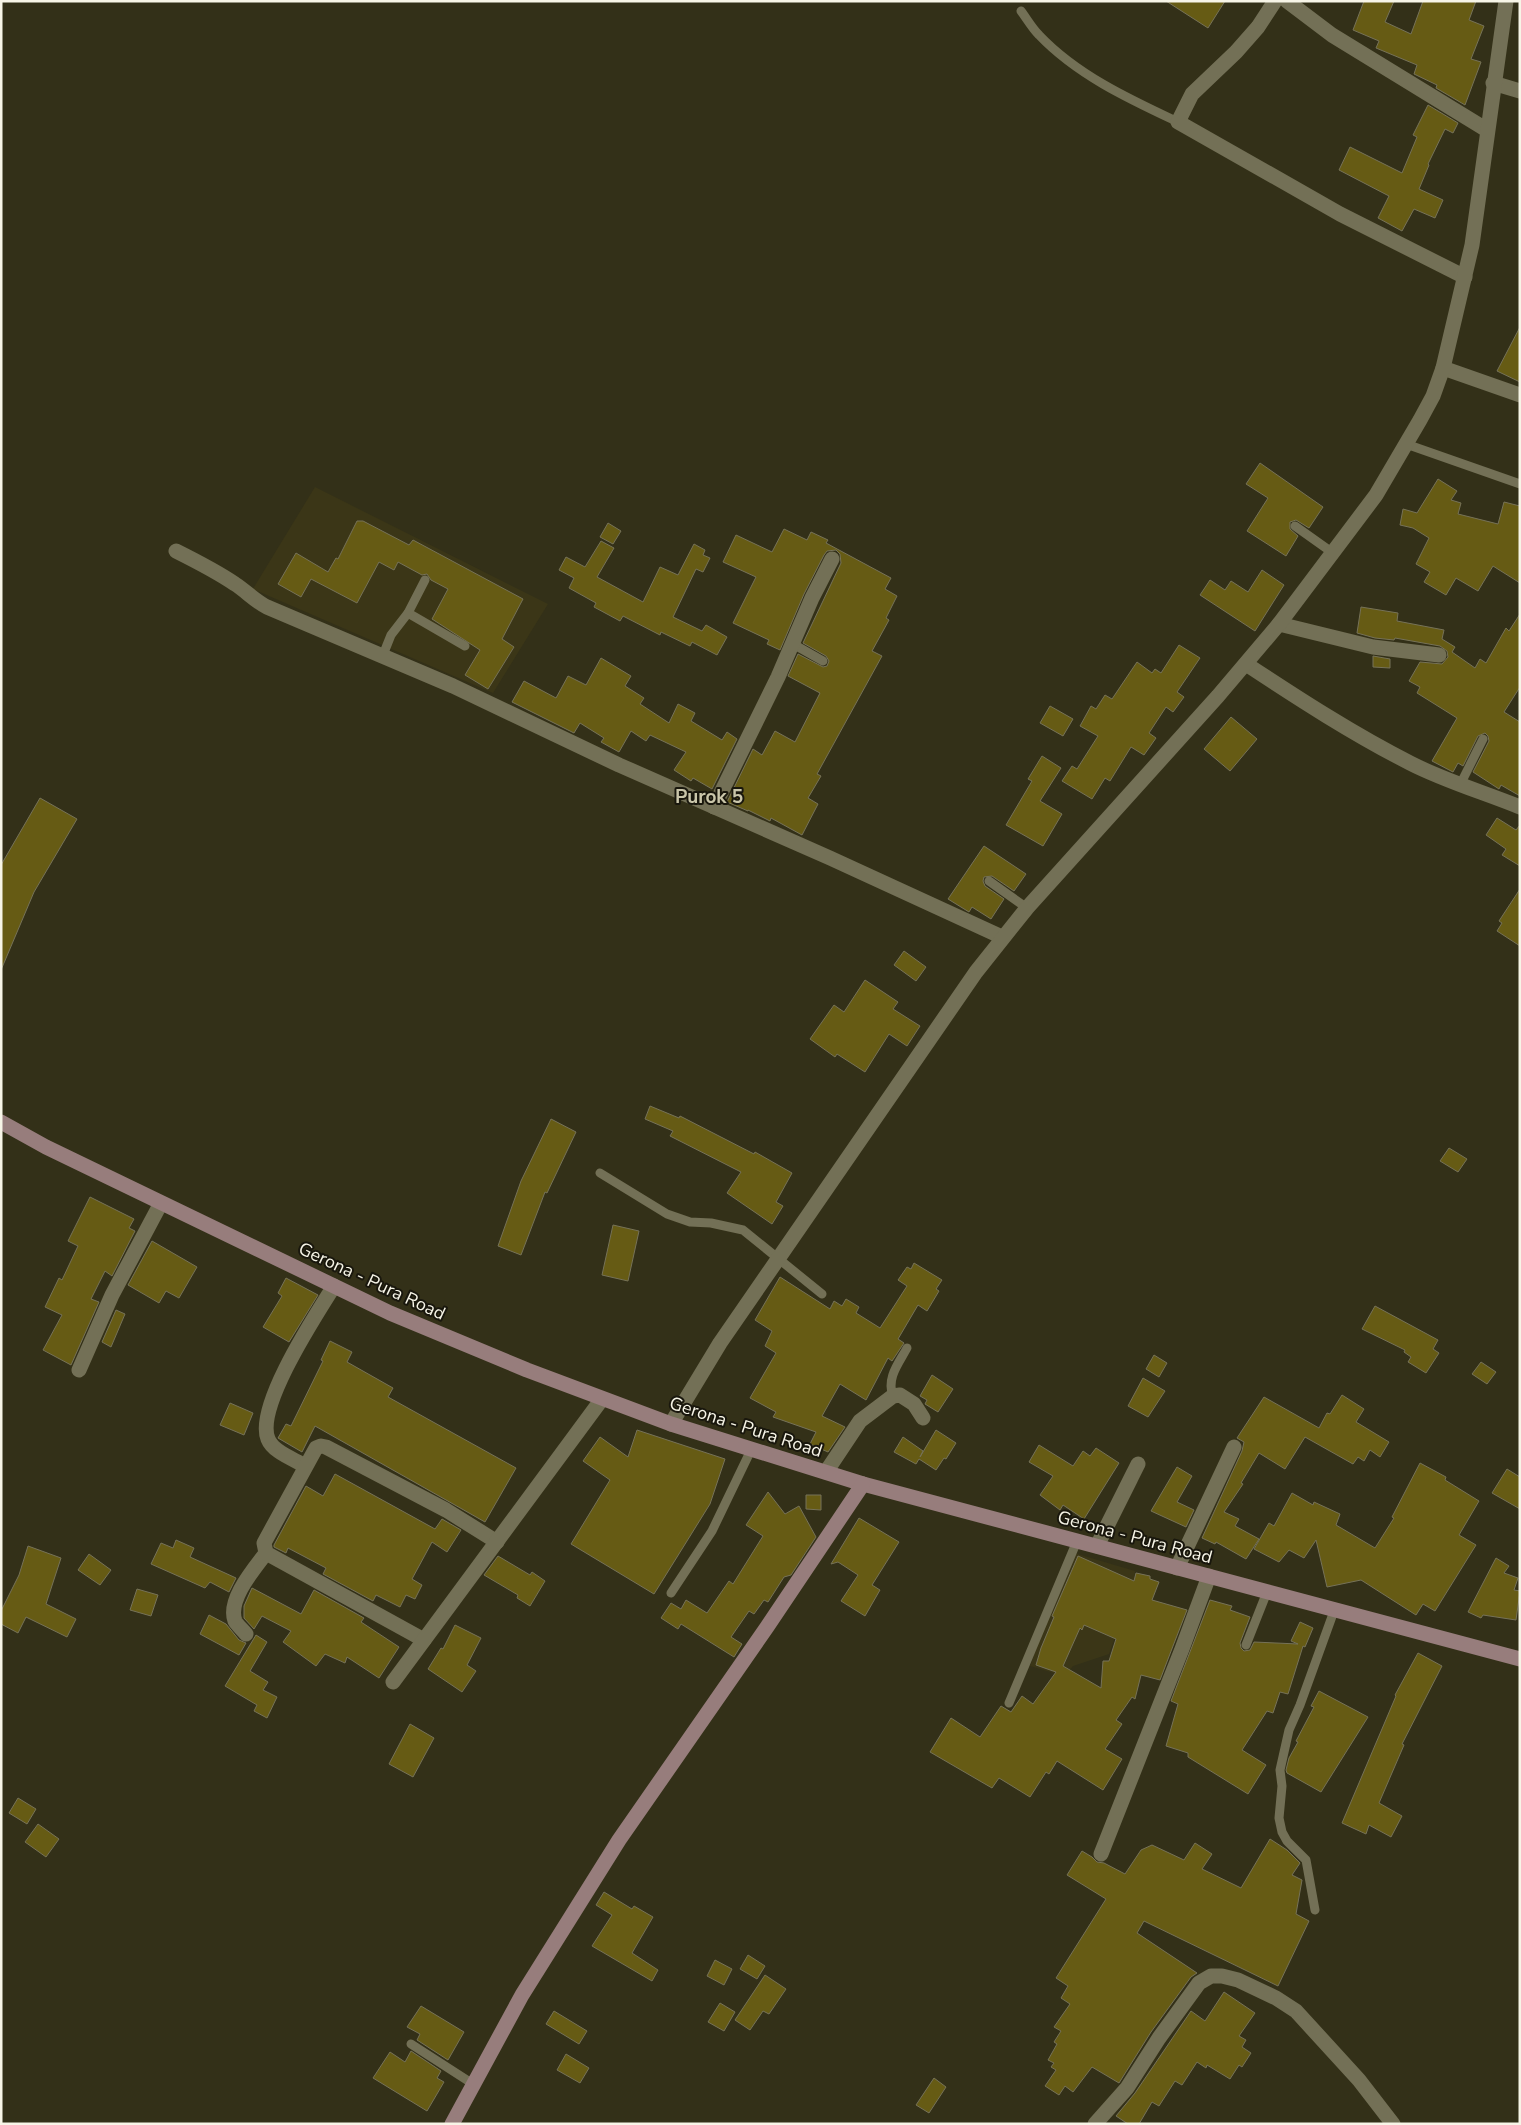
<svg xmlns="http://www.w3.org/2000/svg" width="1521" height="2125" viewBox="0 0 1521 2125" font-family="'Nunito Sans',sans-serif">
<rect width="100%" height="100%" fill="#333018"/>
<!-- built -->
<g fill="#3b3617">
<polygon points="315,487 548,604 493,693 253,589"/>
<polygon points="1074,1553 1135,1571 1134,1583 1109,1654 1073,1666 1064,1676 1030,1666 1053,1602"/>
</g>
<!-- building -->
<g fill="#665b14" stroke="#767258" fill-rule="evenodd">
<polygon points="1166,1 1225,1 1208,28"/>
<polygon points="1364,1 1394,1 1385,22 1411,34 1423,1 1476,1 1469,20 1484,26 1471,59 1481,62 1465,105 1436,88 1437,85 1414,74 1417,65 1376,48 1379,41 1353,30"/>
<polygon points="1428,105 1458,123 1453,133 1445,129 1428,164 1429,165 1419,189 1443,200 1435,218 1414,209 1402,231 1378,218 1389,196 1339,170 1350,147 1402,173 1417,137 1413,135"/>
<polygon points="1520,327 1520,382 1497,371"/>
<polygon points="1260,463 1323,507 1309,528 1296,520 1290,522 1290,529 1298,536 1286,556 1247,531 1268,498 1246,484"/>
<polygon points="1438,479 1457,491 1451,500 1461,503 1458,514 1498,524 1504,502 1520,506 1520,583 1493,566 1478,591 1456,578 1446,595 1424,582 1430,572 1416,564 1429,538 1413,528 1400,525 1403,509 1417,513"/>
<polygon points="357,521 363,521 409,545 413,540 523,599 502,639 514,647 488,689 465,675 480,650 432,619 448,589 431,580 427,574 422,575 398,562 394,570 379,562 357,603 311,579 301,597 278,584 296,553 328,572 336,558 338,559"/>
<polygon points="608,523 621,531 613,544 600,537"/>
<polygon points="784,529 807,540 811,532 828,540 826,543 891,578 885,589 897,596 886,618 889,620 872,651 882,656 817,774 821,776 808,798 818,804 802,835 771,818 770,821 748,810 748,811 727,802 753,749 762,755 775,731 795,742 820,693 788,676 798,654 823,667 827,666 829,661 826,656 803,643 841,563 840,554 836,550 827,551 824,555 804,594 780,650 767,644 769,640 733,623 756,577 723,562 736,535 772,552"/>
<polygon points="601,541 614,548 597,577 643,602 660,567 678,575 694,544 705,550 703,555 710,558 703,572 696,569 673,617 702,631 706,625 727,637 717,655 692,642 690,646 661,632 660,635 623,616 620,621 594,607 596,603 569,588 574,578 559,570 566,557 585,567"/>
<polygon points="1262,570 1284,585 1255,631 1200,595 1210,580 1225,590 1231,581 1248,592"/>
<polygon points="1361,607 1398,613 1397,621 1444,630 1442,639 1455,647 1452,652 1475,668 1480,659 1486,663 1506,628 1509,631 1520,614 1520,687 1504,712 1520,722 1520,796 1501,785 1499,789 1473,772 1489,741 1488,736 1485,733 1478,736 1463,766 1458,763 1453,772 1432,761 1457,718 1417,693 1420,687 1409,681 1420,662 1442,664 1448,657 1447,651 1440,646 1395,638 1394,640 1375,638 1357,633"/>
<polygon points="1179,645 1200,658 1177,692 1184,697 1173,712 1166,707 1149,733 1156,738 1144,755 1131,747 1110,781 1105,778 1092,799 1062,781 1072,766 1077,769 1098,736 1080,726 1091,706 1096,709 1105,695 1112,699 1137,662 1152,673 1155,669 1161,673"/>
<polygon points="1373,656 1390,659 1390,668 1373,667"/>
<polygon points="601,658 631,676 625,686 644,698 640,704 669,723 678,704 695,713 691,721 722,740 727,732 737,739 712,789 693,778 691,781 674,770 686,752 650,735 646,741 631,731 619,752 601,742 604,738 580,723 574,733 512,702 524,681 556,698 568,676 586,685"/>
<polygon points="1050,706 1073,719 1063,736 1040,723"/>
<polygon points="1231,717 1257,739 1230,771 1204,749"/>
<polygon points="1042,756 1061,768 1040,801 1062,814 1043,846 1006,825 1032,781 1028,779"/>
<polygon points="40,798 77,819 34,892 1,970 1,865"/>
<polygon points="1497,818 1516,830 1520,825 1520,866 1502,855 1506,849 1486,835"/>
<polygon points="984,846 1026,874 1014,891 992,876 984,877 983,881 985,886 1004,899 991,919 972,907 969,912 948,899"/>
<polygon points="1520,889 1520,946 1497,931 1502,923 1499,921"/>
<polygon points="904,951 926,967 916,981 894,965"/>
<polygon points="865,980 898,1002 893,1009 920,1026 907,1046 889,1034 865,1072 837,1054 835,1057 810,1039 834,1005 844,1012"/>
<polygon points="650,1106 679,1118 680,1116 754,1154 755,1152 792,1173 776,1202 783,1206 772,1224 727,1193 741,1172 670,1136 673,1131 645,1119"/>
<polygon points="551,1119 576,1132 547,1193 545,1192 521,1255 498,1246 521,1181"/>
<polygon points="1449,1148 1467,1159 1458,1172 1440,1161"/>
<polygon points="90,1197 134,1219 129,1228 135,1231 112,1276 105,1271 91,1299 99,1302 71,1365 43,1350 62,1315 45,1307 59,1278 62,1280 78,1246 68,1241"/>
<polygon points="613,1225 639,1231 628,1281 602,1275"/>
<polygon points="152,1241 197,1267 179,1298 166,1291 159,1303 128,1285"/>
<polygon points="914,1263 942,1280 936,1289 939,1291 927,1311 918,1305 898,1339 904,1343 892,1361 888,1358 866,1400 840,1384 822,1416 845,1427 828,1452 810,1444 816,1432 773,1417 776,1412 750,1398 776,1353 765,1346 772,1331 755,1320 780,1277 830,1309 834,1301 842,1306 846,1299 859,1307 856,1313 880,1328 907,1286 898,1280 907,1267 911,1269"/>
<polygon points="286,1278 318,1295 289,1342 263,1327 282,1296 278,1293"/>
<polygon points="1375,1306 1438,1340 1433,1349 1439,1353 1426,1373 1408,1362 1411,1357 1404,1352 1405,1350 1362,1329"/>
<polygon points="116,1310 125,1314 111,1347 102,1342"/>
<polygon points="330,1341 352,1352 347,1362 393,1388 388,1397 516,1468 485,1522 315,1426 302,1452 278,1438 286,1424 291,1426 323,1361 321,1360"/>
<polygon points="1154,1355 1167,1363 1159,1377 1146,1369"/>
<polygon points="1481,1362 1496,1372 1487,1384 1472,1374"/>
<polygon points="932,1375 953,1389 938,1412 925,1404 927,1400 920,1396"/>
<polygon points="1143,1378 1165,1391 1148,1417 1128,1406"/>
<polygon points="1342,1395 1364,1409 1356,1422 1389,1442 1380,1457 1370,1450 1364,1461 1358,1457 1353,1464 1305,1437 1285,1469 1259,1453 1241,1483 1243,1484 1224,1512 1239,1519 1235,1526 1259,1539 1246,1559 1216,1542 1215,1544 1202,1538 1242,1451 1244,1442 1237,1438 1264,1397 1319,1428 1327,1413 1330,1414"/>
<polygon points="230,1403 253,1413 244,1435 220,1425"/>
<polygon points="637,1430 725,1459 710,1504 654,1594 571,1544 610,1480 583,1461 600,1437 628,1457"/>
<polygon points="936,1430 956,1443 946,1459 944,1458 936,1470 919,1459 916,1464 894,1452 903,1437 923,1451 920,1457"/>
<polygon points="1039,1445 1073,1466 1083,1451 1090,1456 1096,1448 1119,1463 1084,1519 1063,1505 1060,1510 1040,1495 1053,1476 1029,1462"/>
<polygon points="1420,1463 1446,1477 1445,1480 1479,1501 1459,1535 1476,1545 1435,1611 1423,1604 1416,1615 1361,1580 1327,1587 1316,1540 1304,1558 1289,1550 1279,1562 1254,1549 1269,1523 1274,1526 1292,1493 1313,1505 1314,1502 1340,1514 1336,1525 1375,1548 1394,1518 1392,1517"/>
<polygon points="1177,1467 1192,1476 1177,1502 1194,1510 1186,1527 1151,1511"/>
<polygon points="1507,1469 1520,1477 1520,1509 1492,1493"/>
<polygon points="335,1474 435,1529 442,1519 461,1530 447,1552 432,1542 412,1579 422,1585 415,1599 406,1595 400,1607 376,1595 373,1601 323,1574 326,1568 288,1548 286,1553 274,1547 274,1545 306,1486 323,1496"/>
<polygon points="768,1492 785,1514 799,1506 816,1537 791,1575 784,1577 768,1602 764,1600 754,1614 749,1611 731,1637 742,1644 734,1657 681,1624 678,1629 661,1618 671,1603 681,1609 686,1600 707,1613 729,1581 733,1584 763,1536 746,1525"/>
<polygon points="806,1495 821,1495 821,1510 806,1509"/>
<polygon points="859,1518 899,1542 872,1585 880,1590 865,1616 841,1601 858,1575 838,1562 831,1564"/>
<polygon points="176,1540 194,1548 190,1557 236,1578 229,1592 210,1582 205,1588 151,1564 161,1543 173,1548"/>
<polygon points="28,1546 61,1558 46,1604 76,1619 67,1637 26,1617 18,1633 1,1624 1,1611 19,1575"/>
<polygon points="89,1554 111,1570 100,1585 78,1570"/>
<polygon points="498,1556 530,1575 532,1572 545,1581 530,1606 517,1598 518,1595 484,1575"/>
<path d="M1078,1556L1134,1581L1136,1573L1150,1576V1579L1159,1582L1152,1600L1187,1610L1173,1646L1160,1680L1141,1675L1135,1699L1132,1697L1116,1720L1122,1724L1105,1749L1122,1759L1103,1790L1057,1761L1049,1774L1046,1772L1030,1797L999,1778L992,1788L930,1752L951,1718L980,1737L1001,1706L1011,1712L1022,1696L1033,1704L1056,1672L1036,1665L1041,1648L1054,1617L1052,1616ZM1084,1625L1116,1639L1109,1661H1103L1101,1688L1063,1666L1080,1628L1082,1630Z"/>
<polygon points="1496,1558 1509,1566 1504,1573 1518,1578 1514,1590 1520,1591 1516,1620 1483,1615 1481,1618 1468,1612"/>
<polygon points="252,1588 301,1614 314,1590 364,1618 361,1622 399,1647 379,1678 347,1657 345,1663 325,1654 316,1666 283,1642 291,1631 262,1616 254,1629 244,1618 244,1606"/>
<polygon points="137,1589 158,1595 151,1616 130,1610"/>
<polygon points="1210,1600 1232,1606 1230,1610 1250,1617 1240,1643 1241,1648 1244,1651 1250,1650 1254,1642 1298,1644 1291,1641 1300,1622 1313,1628 1305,1647 1303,1646 1288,1694 1280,1692 1273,1713 1267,1711 1242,1750 1266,1765 1248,1794 1188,1757 1188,1753 1166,1746 1178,1704 1171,1701"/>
<polygon points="209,1615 226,1624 239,1640 246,1643 239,1655 200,1634"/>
<polygon points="455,1625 481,1638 467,1665 476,1671 462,1692 428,1669 441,1648 443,1649"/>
<polygon points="256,1635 267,1642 250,1671 268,1682 263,1690 277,1697 267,1718 254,1711 257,1705 225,1686"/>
<polygon points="1418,1653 1442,1666 1402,1744 1404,1745 1379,1803 1402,1816 1391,1837 1369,1825 1366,1834 1342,1823 1396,1696 1395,1695"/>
<polygon points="1319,1691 1368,1717 1321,1792 1287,1773 1286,1770 1289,1758 1298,1742 1296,1741 1314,1707 1311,1706"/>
<polygon points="410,1724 434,1738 413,1777 389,1764"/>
<polygon points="18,1798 36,1809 27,1824 9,1813"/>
<polygon points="38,1824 59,1839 46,1857 25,1842"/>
<polygon points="1270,1839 1287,1850 1300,1863 1292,1875 1302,1880 1296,1914 1309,1921 1278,1986 1144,1921 1137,1933 1197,1973 1191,1977 1151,2032 1119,2083 1092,2067 1073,2092 1065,2086 1059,2095 1045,2086 1056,2070 1051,2067 1054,2063 1048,2060 1057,2044 1054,2042 1061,2031 1054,2027 1070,2004 1061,1998 1068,1986 1056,1978 1106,1899 1067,1875 1082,1851 1092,1857 1097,1862 1104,1863 1125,1874 1141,1850 1152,1845 1184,1860 1195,1843 1212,1854 1202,1869 1241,1888"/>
<polygon points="604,1892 632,1909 634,1906 653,1917 632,1953 658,1970 652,1981 592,1946 612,1915 596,1905"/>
<polygon points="748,1955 765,1966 757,1979 740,1969"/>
<polygon points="715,1960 732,1969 724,1985 707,1976"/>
<polygon points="765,1975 786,1989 769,2014 763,2011 750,2030 735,2020"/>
<polygon points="1224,1992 1255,2013 1239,2036 1246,2040 1242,2047 1251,2053 1242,2067 1239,2065 1230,2079 1207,2065 1206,2068 1197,2062 1182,2085 1175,2081 1159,2106 1152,2102 1139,2124 1128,2124 1116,2116 1135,2093 1191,2011 1205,2021"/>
<polygon points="720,2003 735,2012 724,2031 708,2022"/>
<polygon points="421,2006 464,2032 448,2060 417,2040 420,2034 407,2027"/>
<polygon points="554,2011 587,2031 579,2044 546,2024"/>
<polygon points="411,2051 441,2071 437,2078 444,2082 427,2111 373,2078 390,2052 405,2062"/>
<polygon points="566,2054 589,2068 580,2083 557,2070"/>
<polygon points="934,2078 946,2087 929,2113 916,2105"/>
</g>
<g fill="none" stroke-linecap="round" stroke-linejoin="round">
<!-- lane -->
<g stroke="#737056" stroke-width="9">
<path d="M1021,11C1027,19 1032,28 1039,35C1077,75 1129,99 1178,122"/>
<polyline points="1406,444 1520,484"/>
<polyline points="1295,526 1333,553"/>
<polyline points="408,613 465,646"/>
<polyline points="793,644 823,661"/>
<polyline points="383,655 391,635 408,613 425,580"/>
<polyline points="1460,785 1483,739"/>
<polyline points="989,881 1027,908"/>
<polyline points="600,1173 667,1214 690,1222 711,1223 743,1230 822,1294"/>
<path d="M893,1396C886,1378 899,1363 907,1348"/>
<polyline points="671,1593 712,1531 751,1450"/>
<polyline points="1246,1645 1267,1592"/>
<polyline points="1009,1703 1077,1541"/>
<polyline points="1315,1910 1306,1860 1287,1841 1282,1832 1279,1818 1282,1786 1280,1770 1289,1730 1300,1705 1334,1611"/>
<polyline points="411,2044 473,2084"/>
</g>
<!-- street -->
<g stroke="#737056" stroke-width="15">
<polyline points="1275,1 1258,27 1236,52 1192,94 1178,122 1340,214 1465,277"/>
<polyline points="1287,1 1332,35 1487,130"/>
<polyline points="1493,83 1520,91"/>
<polyline points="1443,368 1520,395"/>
<path d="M176,551C196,561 216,571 235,584C246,591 255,601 267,607L453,686L619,765L830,858L1002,937"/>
<polyline points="1279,624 1373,647 1439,655"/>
<path d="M1246,664C1299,699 1353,734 1410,763C1445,781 1483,792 1520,807"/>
<polyline points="714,807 778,677 812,598 832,559"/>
<polyline points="79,1370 112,1295 161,1203"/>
<polyline points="671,1424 720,1343 976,972 1027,908 1218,696 1279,624 1376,495 1420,420 1433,396 1443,368 1472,245 1506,1"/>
<path d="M305,1466C294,1459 273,1452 268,1439C255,1407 316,1315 334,1286"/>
<polyline points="826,1472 860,1421 893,1396 900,1395 914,1404 923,1418"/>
<polyline points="1097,1546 1138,1464"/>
<polyline points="1177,1568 1234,1447"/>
<path d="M246,1634C243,1630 237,1625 235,1621C227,1600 254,1569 266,1553"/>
<polyline points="424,1640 266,1553 264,1543 316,1448 321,1446 326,1447 446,1510 497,1542"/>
<polyline points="393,1682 602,1399"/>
<polyline points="1101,1854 1182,1649 1209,1576"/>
<polyline points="1095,2124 1127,2088 1159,2038 1199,1983 1211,1976 1222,1976 1238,1980 1276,1998 1296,2011 1359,2080 1393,2124"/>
</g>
<!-- secondary -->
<g stroke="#977d7c" stroke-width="15">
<polyline points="1,1122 46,1147 390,1313 527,1370 671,1424 863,1484 1520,1659"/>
<polyline points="452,2124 522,1995 619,1840 767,1627 863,1484"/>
</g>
</g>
<g text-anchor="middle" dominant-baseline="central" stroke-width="4" stroke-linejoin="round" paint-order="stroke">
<!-- street labels -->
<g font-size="18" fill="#f7f5e7" stroke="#19170d">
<text transform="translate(372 1281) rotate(25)">Gerona - Pura Road</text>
<text transform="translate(746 1427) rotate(18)">Gerona - Pura Road</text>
<text transform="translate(1135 1537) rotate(15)">Gerona - Pura Road</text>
</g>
<!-- neighbourhood labels -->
<g font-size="19" font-weight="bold" fill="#cac6aa" stroke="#19170d">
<text x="709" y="797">Purok 5</text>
</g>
</g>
<!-- border -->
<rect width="1521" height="2125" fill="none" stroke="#f7f5e7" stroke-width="5"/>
</svg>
